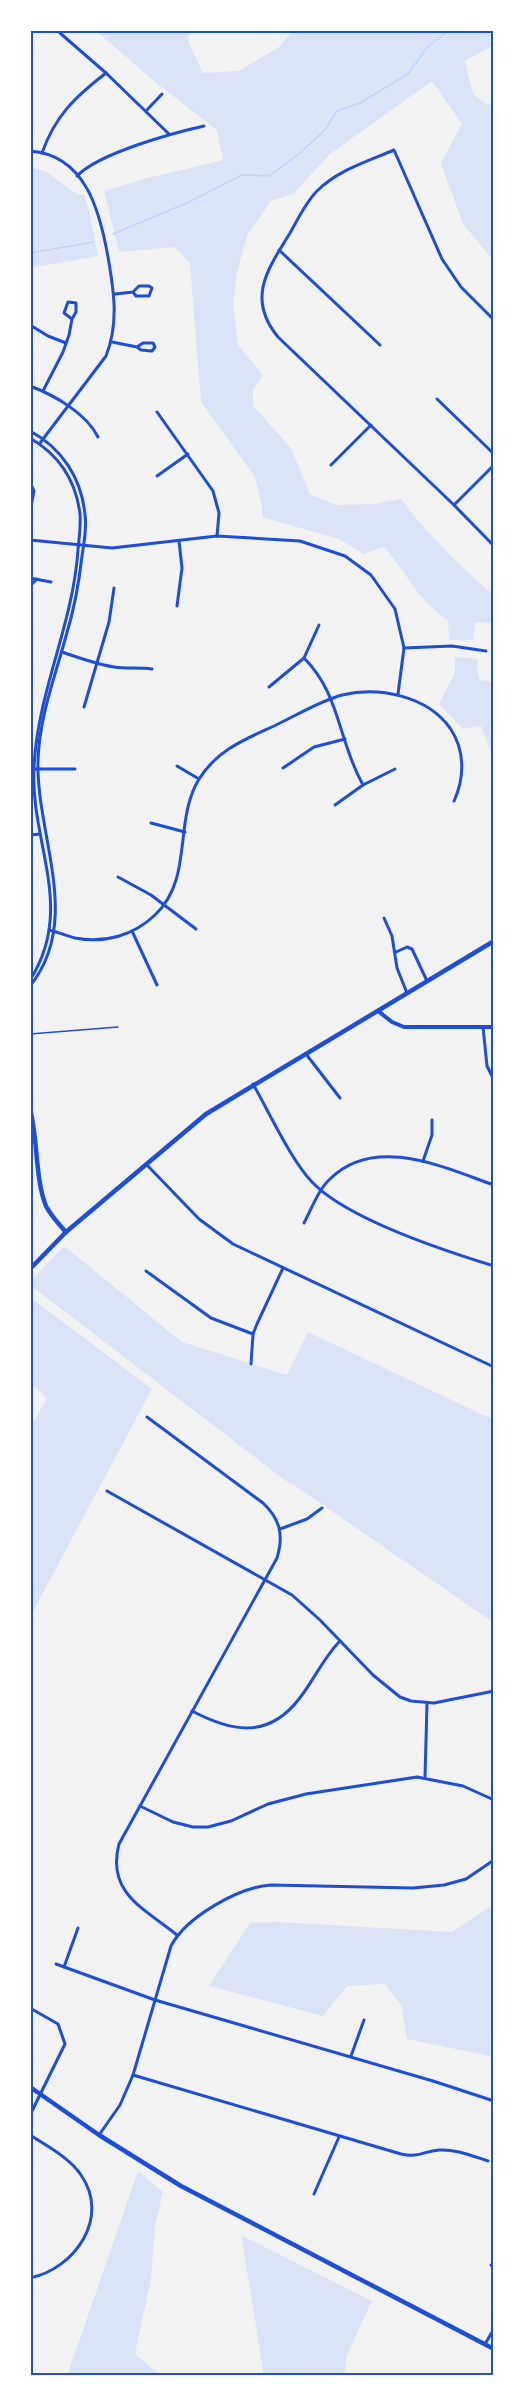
<svg xmlns="http://www.w3.org/2000/svg" width="524" height="2406" viewBox="0 0 524 2406" font-family="Cabin,sans-serif">
<rect width="100%" height="100%" fill="#f2f2f2"/>
<!-- green -->
<g fill="#dbe4f7">
<path d="M95,30H190L188,41L203,73L238,71L279,47L293,30H494V45L465,61L473,94L487,105L494,103V261L463,224L441,163L462,124L432,81L330,154L293,194L271,201L247,236L237,272L233,306L238,345L263,375L253,390V406L291,448L310,494L336,505L373,504L401,499C429,535 459,566 494,595V623L475,622L473,640H449L448,620C419,602 406,572 384,547L364,554L339,539L262,517V507L255,477L201,402L190,264L175,247L119,252L104,191L144,179L223,160L217,130L160,86Z"/>
<polygon points="30,167 47,172 78,195 84,194 90,215 98,256 30,268"/>
<polygon points="455,657 478,659 477,671 480,680 494,682 494,770 493,758 481,726 463,729 439,704 455,673"/>
<polygon points="64,1246 182,1342 287,1375 308,1332 494,1420 494,1623 291,1483 290,1484 30,1285 30,1282"/>
<polygon points="30,1297 152,1389 30,1617 30,1428 47,1398 30,1382"/>
<polygon points="494,1904 494,2057 407,2039 401,2005 385,1984 347,1986 323,2016 209,1986 250,1923 279,1922 452,1932"/>
<polygon points="138,2171 163,2192 155,2226 151,2279 135,2354 161,2376 67,2376"/>
<polygon points="241,2235 372,2301 347,2355 344,2376 264,2376"/>
</g>
<g fill="none" stroke-linecap="round" stroke-linejoin="round">
<!-- stream -->
<g stroke="#bfd3fe" stroke-width="1.5">
<polyline points="113,234 189,202 242,175 269,176 299,154 324,131 337,111 360,103 408,74 428,46 450,30"/>
<polyline points="30,253 94,242"/>
</g>
<!-- service -->
<polyline stroke="#1d4ed8" stroke-width="1.5" points="30,1034 118,1027"/>
<!-- minor -->
<g stroke="#1d4ed8" stroke-width="3">
<polyline points="60,33 106,73 169,134"/>
<polyline points="146,111 162,94"/>
<path d="M30,151C86,155 100,212 108,257C114,291 119,323 106,356L40,443"/>
<path d="M42,153C55,116 75,97 106,73"/>
<path d="M77,176C99,153 173,133 204,126"/>
<polyline points="279,250 380,345"/>
<polyline points="115,294 133,292 136,296 149,296 152,288 149,286 139,286 133,292"/>
<path d="M494,320L461,287L442,259L394,150C368,161 338,170 317,191C306,202 298,219 290,233C268,269 246,298 278,337L454,505L494,546"/>
<polyline points="30,325 48,336 66,343"/>
<polyline points="112,342 137,347 143,343 153,343 155,347 152,351 141,350 137,347"/>
<path d="M30,386C54,395 86,413 98,437"/>
<polyline points="43,391 63,352 69,335 72,319 76,312 76,303 68,302 64,313 72,319"/>
<polyline points="437,399 494,454"/>
<polyline points="157,412 213,491 219,513 217,536"/>
<path d="M30,431C62,448 82,479 85,515C87,529 84,542 82,556C79,583 74,610 66,636C55,677 39,718 38,761C36,836 83,920 30,986"/>
<path d="M30,438C59,455 76,481 80,514C81,526 79,538 78,550C73,625 37,693 34,768C30,843 76,908 30,980"/>
<polyline points="331,465 371,425"/>
<polyline points="157,476 188,454"/>
<polyline points="30,483 34,491 30,512"/>
<polyline points="454,505 494,465"/>
<polyline points="30,540 112,548 217,536 300,541 345,556 371,575 395,609 404,648 398,694"/>
<polyline points="30,578 51,582"/>
<polyline points="30,586 37,579"/>
<polyline points="177,606 182,568 179,541"/>
<polyline points="404,648 452,646 486,651"/>
<path d="M62,652C79,658 96,664 114,667C127,669 139,667 152,669"/>
<path d="M304,658C331,685 336,716 348,750C352,762 357,774 363,785"/>
<polyline points="269,687 304,658 319,625"/>
<polyline points="84,707 109,622 114,588"/>
<polyline points="177,766 199,779"/>
<polyline points="283,768 314,747 345,739"/>
<polyline points="30,769 75,769"/>
<polyline points="335,805 363,785 395,769"/>
<polyline points="151,823 185,832"/>
<polyline points="30,835 40,834"/>
<polyline points="118,877 151,895 196,929"/>
<polyline points="384,918 392,936 397,968 407,993"/>
<path d="M49,930C58,932 67,936 75,938C105,944 134,935 155,915C194,878 173,822 199,779C218,749 246,739 276,725C297,715 320,701 342,695C379,686 427,696 450,728C465,750 465,777 454,801"/>
<polyline points="132,931 157,985"/>
<polyline points="396,952 407,947 412,949 427,981"/>
<polyline points="483,1027 487,1066 494,1080"/>
<polyline points="306,1054 340,1098"/>
<path d="M253,1084C269,1112 291,1160 312,1182C347,1219 445,1251 494,1266"/>
<polyline points="423,1161 432,1135 432,1120"/>
<polyline points="147,1165 199,1219 233,1244 494,1367"/>
<path d="M304,1223C312,1208 318,1190 330,1179C375,1134 445,1168 494,1185"/>
<polyline points="146,1271 211,1318 253,1334"/>
<polyline points="251,1364 253,1334 257,1324 283,1268"/>
<path d="M147,1417L263,1503C280,1519 284,1535 277,1558L119,1844C106,1893 145,1909 177,1935"/>
<polyline points="107,1491 292,1595 320,1620 373,1675 400,1697 411,1701 434,1703 494,1691"/>
<polyline points="280,1529 307,1519 322,1508"/>
<path d="M192,1711C232,1732 268,1739 299,1699C314,1680 322,1660 339,1642"/>
<polyline points="425,1777 427,1704"/>
<polyline points="140,1806 173,1822 193,1827 208,1827 231,1821 268,1804 306,1794 417,1777 463,1786 494,1800"/>
<polyline points="56,1964 155,2000 433,2081 494,2101"/>
<polyline points="64,1967 78,1928"/>
<polyline points="30,2008 58,2024 65,2044 30,2115"/>
<polyline points="351,2056 364,2020"/>
<path d="M133,2075L401,2154C420,2158 423,2151 439,2150C456,2149 472,2156 488,2161"/>
<path d="M30,2135C47,2146 70,2158 81,2175C111,2218 74,2269 30,2278"/>
<path d="M99,2135L120,2105L133,2075L171,1946C186,1917 239,1887 271,1885L413,1888L444,1885L466,1879L494,1860"/>
<polyline points="314,2194 339,2137"/>
<polyline points="491,2265 494,2267"/>
<polyline points="485,2344 494,2329"/>
</g>
<!-- tertiary -->
<polyline stroke="#1d4ed8" stroke-width="4" points="378,1011 392,1022 404,1027 494,1027"/>
<!-- secondary -->
<g stroke="#1d4ed8" stroke-width="4.5">
<path d="M30,1109C38,1139 35,1179 46,1206C51,1216 58,1223 66,1232"/>
<polyline points="30,1269 66,1232 206,1114 494,941"/>
</g>
<!-- primary -->
<polyline stroke="#1d4ed8" stroke-width="4.5" points="30,2087 99,2135 181,2186 494,2349"/>
</g>
<!-- border -->
<rect width="524" height="2406" fill="none" stroke="#ffffff" stroke-width="63"/>
<rect x="32" y="32" width="460" height="2342" fill="none" stroke="#1d4ed8" stroke-width="2"/>
</svg>
